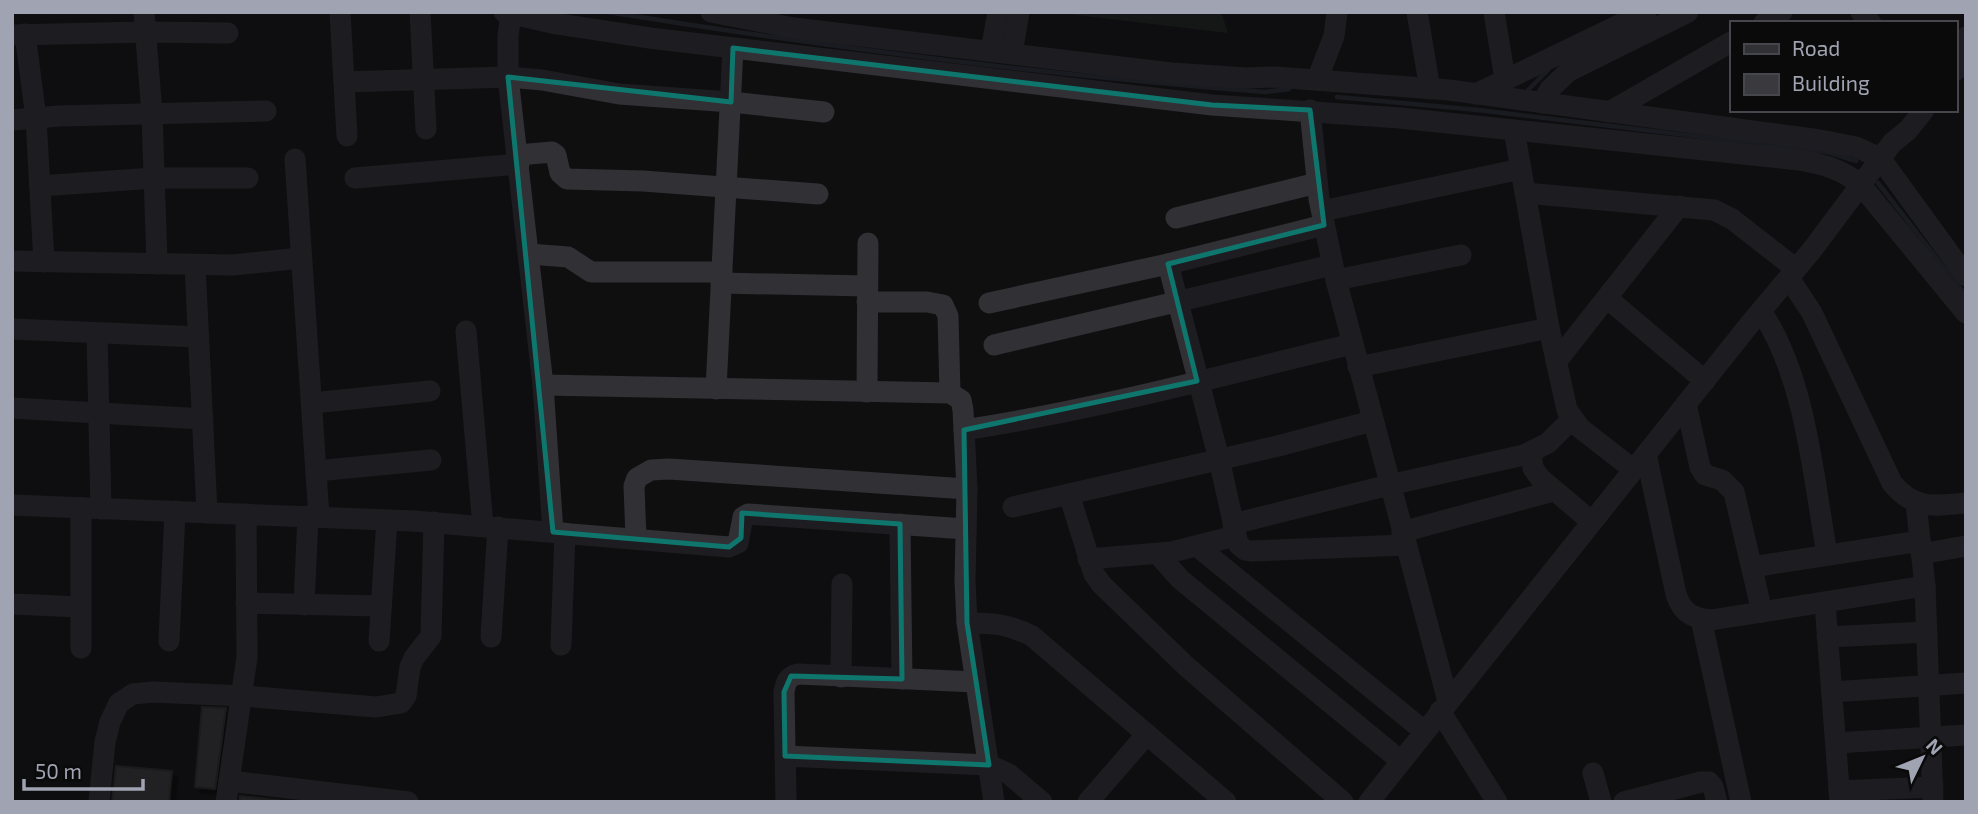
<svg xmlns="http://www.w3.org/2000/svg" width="1978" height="814" viewBox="0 0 1978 814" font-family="'Exo 2',sans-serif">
<defs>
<filter id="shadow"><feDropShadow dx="5.5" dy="5.5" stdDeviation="0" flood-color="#0009"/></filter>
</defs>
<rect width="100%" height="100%" fill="#0f0f10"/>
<!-- green -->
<polygon fill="#1c231d" points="1052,12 1221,12 1228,33"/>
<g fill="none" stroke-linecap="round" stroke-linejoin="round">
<!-- stream -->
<g stroke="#262c34" stroke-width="4.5">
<path d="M608,12C826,47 1045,75 1265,92L1289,89"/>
<polyline points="1528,90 1548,70"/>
<polyline points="1337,97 1478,110 1827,152 1856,161"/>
<polyline points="1878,183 1966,296"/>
</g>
</g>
<!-- building -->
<g fill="#39393e" stroke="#2a292c" stroke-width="2" filter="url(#shadow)">
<polygon points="202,707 226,708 215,789 195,787"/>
<polygon points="116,766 172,771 169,802 112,802"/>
<polygon points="240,796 283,801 283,802 239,802"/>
</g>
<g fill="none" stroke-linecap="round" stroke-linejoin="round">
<!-- minor -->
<g stroke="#303035" stroke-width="21">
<polyline points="144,12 152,114 157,264"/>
<polyline points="340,12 347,136"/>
<polyline points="420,12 426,129"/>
<path d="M504,12L552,23L650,38L1212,105L1400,118L1799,160C1823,164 1841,169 1860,184L1966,313"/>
<polyline points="711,12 794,28 1171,73 1246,78 1275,77 1449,90 1820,140 1856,147 1880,158 1966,276"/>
<polyline points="1417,12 1430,89"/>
<polyline points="1494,12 1505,79"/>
<polyline points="1861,12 1871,23"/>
<polyline points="511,14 508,36 508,77 543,385 553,532"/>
<polyline points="1764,23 1782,12"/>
<polyline points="25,34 36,118 44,262"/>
<polyline points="12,35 146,32 228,33"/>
<polyline points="991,51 998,12"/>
<polyline points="1955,51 1966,37"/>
<polyline points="1012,53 1019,12"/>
<polyline points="1955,71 1966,58"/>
<polyline points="1317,80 1334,36 1337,12"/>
<polyline points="344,82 508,77 542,80 619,94 731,102 824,112"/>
<polyline points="1476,94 1646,12"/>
<polyline points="1542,103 1550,89 1569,71 1688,12"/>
<polyline points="1310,110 1319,199 1336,280 1448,701"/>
<polyline points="1609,112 1731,42"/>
<polyline points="12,120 59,116 266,111"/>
<polyline points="1514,130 1549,328 1567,410 1580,428 1634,470"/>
<polyline points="518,155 552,152 556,155 560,173 567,179 643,181 818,194"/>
<polyline points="295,159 319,517"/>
<polyline points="355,178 519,164"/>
<polyline points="40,186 154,178 248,178"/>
<polyline points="1525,193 1714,210 1732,219 1796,269"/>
<polyline points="1322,211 1521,169"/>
<polyline points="1176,218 1317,183"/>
<polyline points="529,254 568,257 591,272 722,272"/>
<polyline points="12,261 233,265 301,258"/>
<polyline points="1168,264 1219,459 1238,544 1245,550 1251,551 1405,545"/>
<polyline points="195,265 207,513"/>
<path d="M1789,278L1812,313L1892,483C1914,510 1933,506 1966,503"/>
<polyline points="1336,280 1461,255"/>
<polyline points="721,283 867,286"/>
<polyline points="1607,298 1705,381"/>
<polyline points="867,302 927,302 943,305 948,316 950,393"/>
<polyline points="989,303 1168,264 1324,225"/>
<path d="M1761,311C1806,378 1813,476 1827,554"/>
<polyline points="12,329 199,337"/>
<polyline points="466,331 483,526"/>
<polyline points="97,333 101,509"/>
<polyline points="994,345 1332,265"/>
<polyline points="1556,362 1679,206"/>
<polyline points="1358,367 1549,328"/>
<polyline points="543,385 950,393 961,400 963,410 967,489 965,581 967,623 994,802"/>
<polyline points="716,389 733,48"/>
<polyline points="867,392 868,243"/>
<polyline points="312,403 430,391"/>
<polyline points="1686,404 1700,467 1705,475 1722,480 1734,492 1762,612"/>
<polyline points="12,408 203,419"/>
<path d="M964,430C1095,410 1223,375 1352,344"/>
<polyline points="1531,452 1533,468 1540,478 1592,522"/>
<path d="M1646,454L1676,594C1682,613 1692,618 1711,620L1925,586"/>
<polyline points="316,471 431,460"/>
<polyline points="1069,494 1094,574 1102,585 1186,666 1343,802"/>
<polyline points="1916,503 1925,586 1933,802"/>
<polyline points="12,505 413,521 729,547 738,543 743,517 748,514 966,529"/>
<polyline points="1013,507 1278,446 1372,421"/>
<polyline points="900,524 902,679"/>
<polyline points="1233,524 1389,485 1524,455 1548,443 1572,419"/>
<polyline points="1402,532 1553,491"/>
<polyline points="636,539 634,486 637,478 651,470 669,469 967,489"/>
<polyline points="1197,546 1424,731"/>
<polyline points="1158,554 1180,579 1401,761"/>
<polyline points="1921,554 1966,546"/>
<polyline points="1088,559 1172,552 1235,536"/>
<polyline points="1752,567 1920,541"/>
<polyline points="246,603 381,606"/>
<polyline points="1825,603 1840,802"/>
<polyline points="12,604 81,607"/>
<polyline points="304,605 308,516"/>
<polyline points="1701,619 1741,802"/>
<path d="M967,623C994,623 1008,624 1032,636L1226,802"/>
<polyline points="491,637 498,527"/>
<polyline points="1827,637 1926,632"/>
<polyline points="169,641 175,511"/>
<polyline points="379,641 387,520"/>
<polyline points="561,645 565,533"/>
<polyline points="81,648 81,508"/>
<polyline points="841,677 842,584"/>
<polyline points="1832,692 1966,683"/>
<polyline points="1440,711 1497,802"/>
<polyline points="1836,743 1966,735"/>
<polyline points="785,756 989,765 1009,774 1042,802"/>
<polyline points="1593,773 1601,802"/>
<polyline points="229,781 408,802"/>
<polyline points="1839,791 1933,787"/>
<polyline points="99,802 105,742 110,722 119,703 133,694 153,692 243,696 376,707 401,703 406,696 410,667 414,658 431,636 434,522"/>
<polyline points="226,802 247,657 246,514"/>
<path d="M786,802L784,692C786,682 787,677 798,674L976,682"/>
<polyline points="1088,802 1147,734"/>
<polyline points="1369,802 1749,325 1812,250 1892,143 1908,130 1924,110"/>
<polyline points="1624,802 1701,782 1709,782 1713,787 1717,802"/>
</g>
</g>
<!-- marked area -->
<path d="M0 0H1978V814H0ZM733,48L1212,105L1310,110L1324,225L1168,264L1197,381L964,430L967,623L989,765L785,756L784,692L791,676L902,679L900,524L742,513L741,538L729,547L553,532L508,77L731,102Z" fill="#0f0f10" fill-opacity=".55" fill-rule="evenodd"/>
<path fill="none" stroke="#0f766e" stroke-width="5" stroke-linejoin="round" d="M733,48L1212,105L1310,110L1324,225L1168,264L1197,381L964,430L967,623L989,765L785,756L784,692L791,676L902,679L900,524L742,513L741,538L729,547L553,532L508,77L731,102Z"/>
<!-- border -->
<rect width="1978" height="814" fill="none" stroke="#a0a3b1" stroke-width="28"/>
<!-- legend -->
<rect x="1730" y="21" width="228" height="91" fill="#0a0a0b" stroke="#46474d" stroke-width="2"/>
<rect x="1744" y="44" width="35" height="10" fill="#303035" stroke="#46474d" stroke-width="2"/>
<text x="1792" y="56" font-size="21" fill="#a0a3b1">Road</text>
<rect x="1744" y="74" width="35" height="21" fill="#39393e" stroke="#46474d" stroke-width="2"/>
<text x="1792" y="91" font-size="21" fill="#a0a3b1">Building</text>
<!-- north arrow -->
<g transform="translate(1922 758) rotate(47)" stroke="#0a0a0b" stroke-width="5" paint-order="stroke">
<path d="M0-5L12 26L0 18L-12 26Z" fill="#a0a3b1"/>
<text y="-10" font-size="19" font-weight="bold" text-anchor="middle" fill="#a0a3b1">N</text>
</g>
<!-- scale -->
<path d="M24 779v10h119v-10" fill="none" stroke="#a0a3b1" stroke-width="3.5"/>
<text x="35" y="779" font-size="21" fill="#a0a3b1" stroke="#0a0a0b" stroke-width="5" paint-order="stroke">50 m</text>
</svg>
